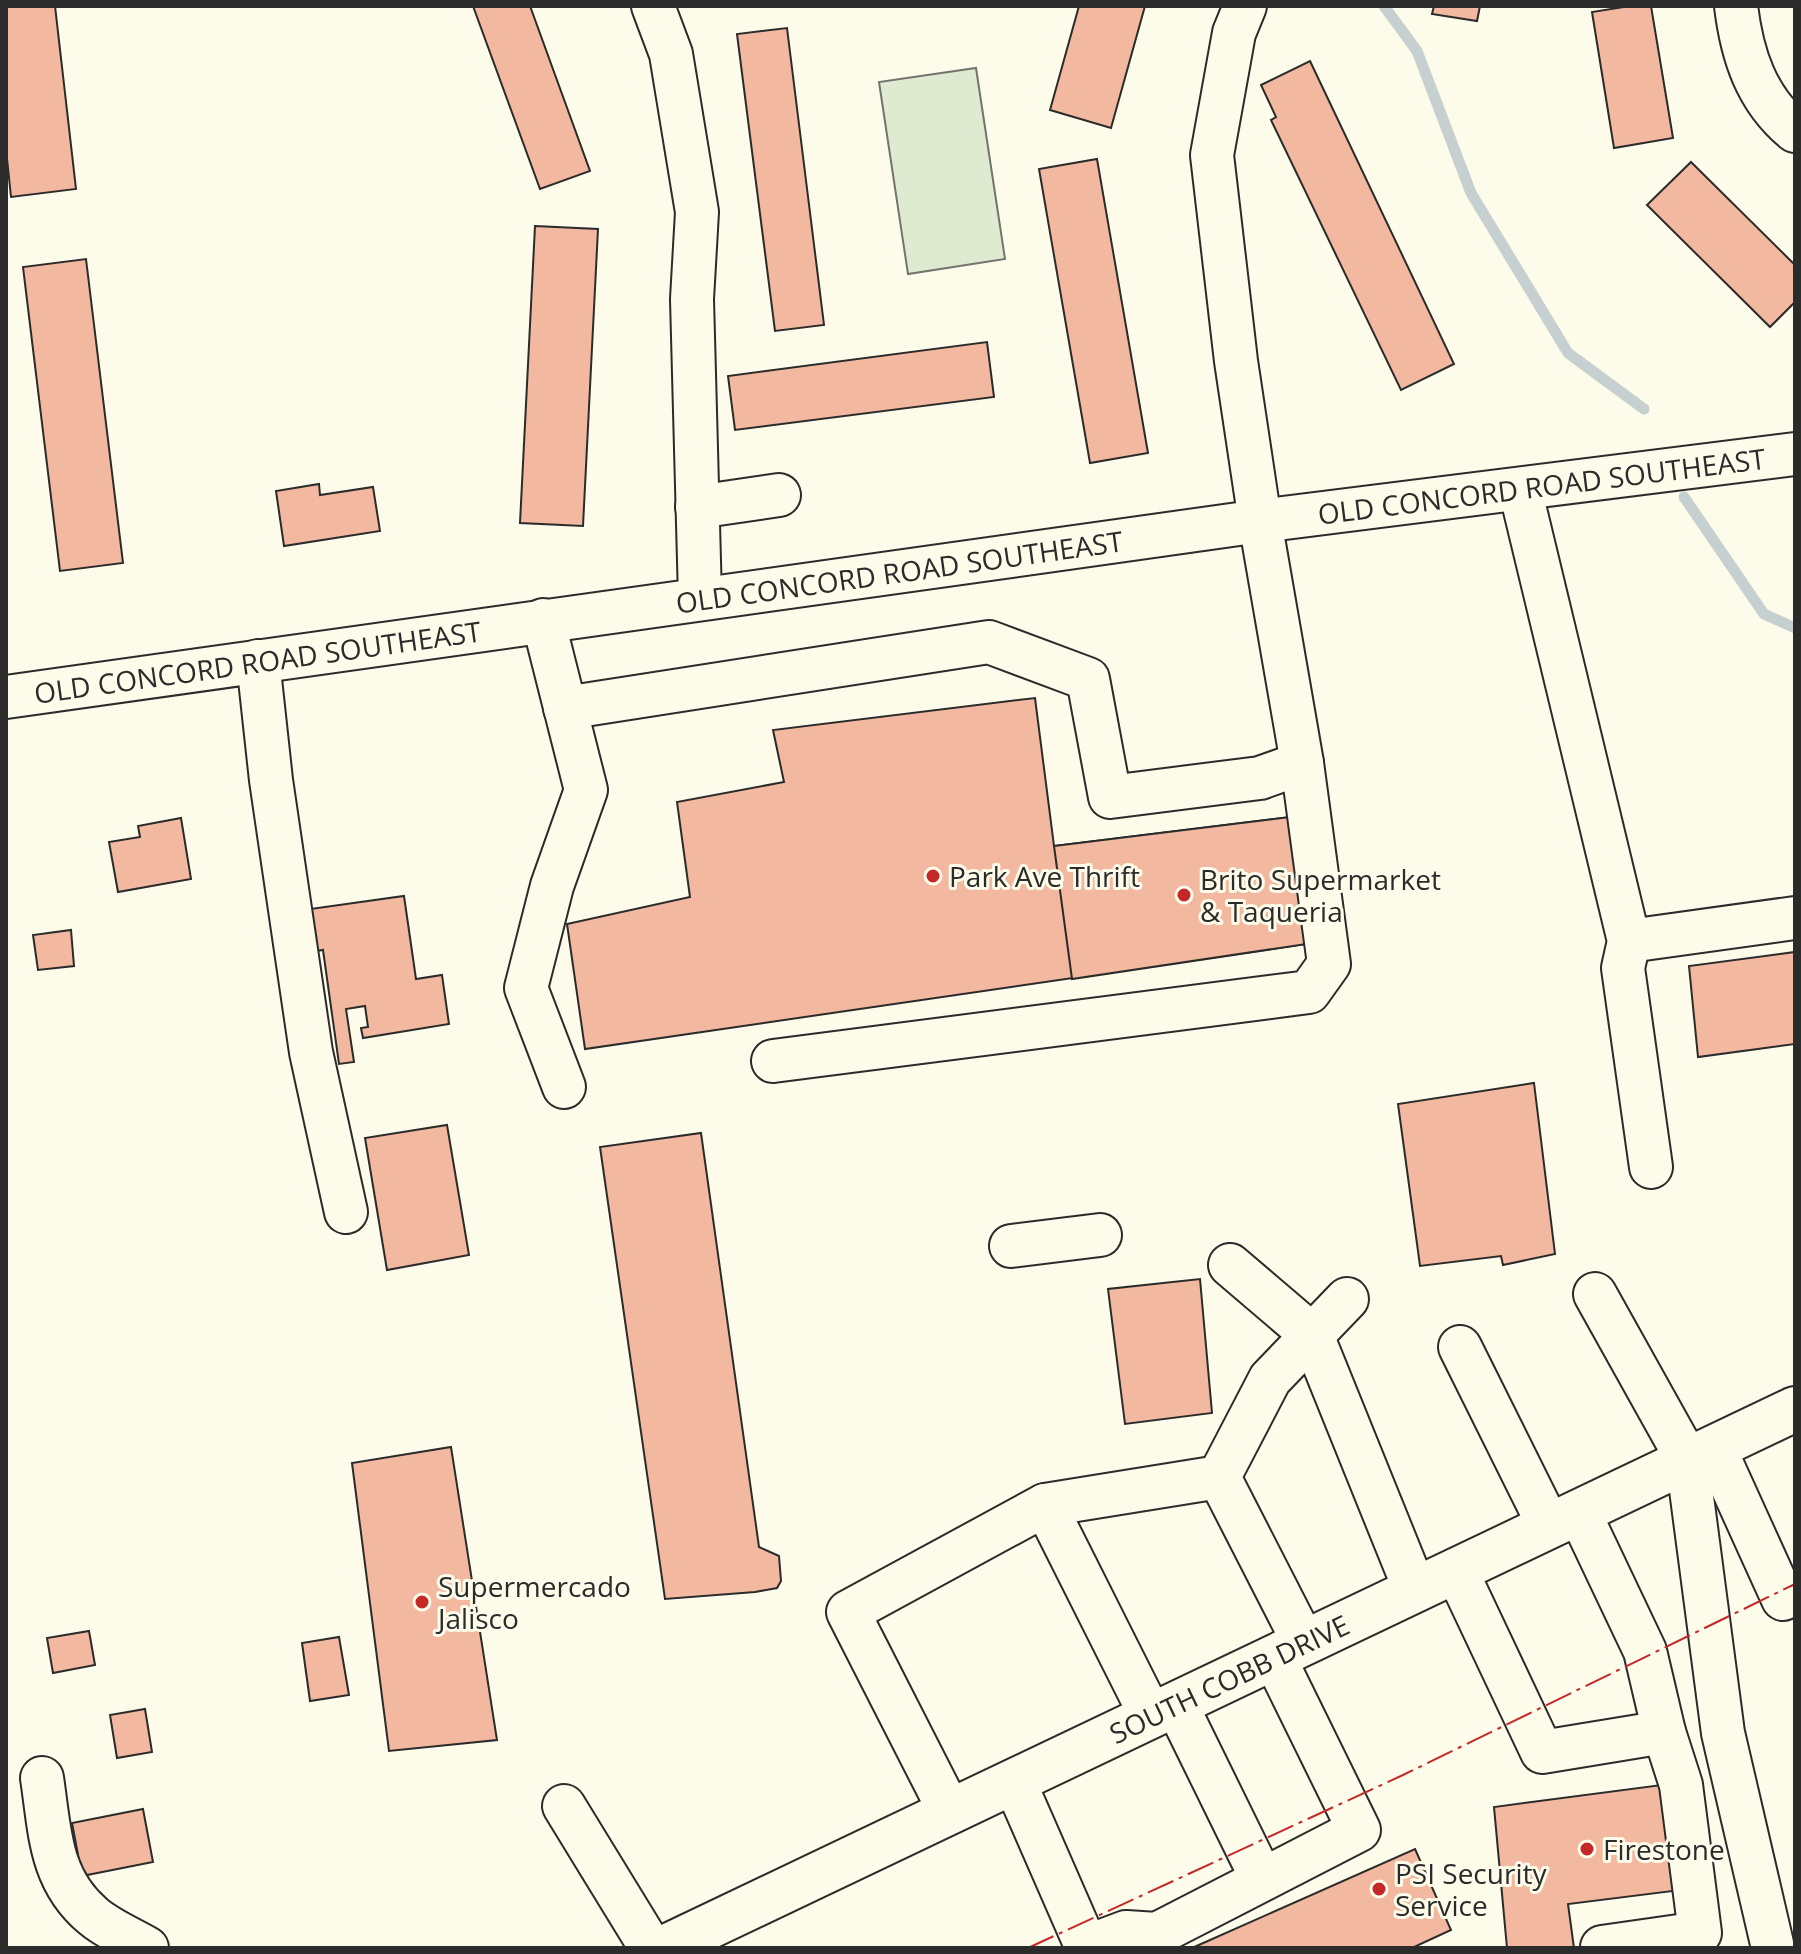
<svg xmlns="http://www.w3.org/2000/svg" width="1801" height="1954" viewBox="0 0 1801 1954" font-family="'Open Sans',sans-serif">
<rect width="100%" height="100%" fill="#fdfbea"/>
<!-- green -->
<polygon fill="#deebd1" stroke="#74746e" stroke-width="2" points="976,68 1005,259 908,274 879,82"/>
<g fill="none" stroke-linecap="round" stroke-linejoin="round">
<!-- stream -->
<g stroke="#c7d0d0" stroke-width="11">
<polyline points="1384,6 1417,51 1471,193 1568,353 1644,409"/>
<polyline points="1684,497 1764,614 1795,628"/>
</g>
</g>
<!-- building -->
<g fill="#f2b8a0" stroke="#2b2b2b" stroke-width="2">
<polygon points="6,6 55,6 76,189 11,197 6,149"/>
<polygon points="473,6 530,6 590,171 540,189"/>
<polygon points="1079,6 1145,6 1111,128 1050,110"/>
<polygon points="1434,6 1480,6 1477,21 1432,14"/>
<polygon points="1630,6 1651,6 1673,138 1614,148 1592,12"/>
<polygon points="787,28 824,325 775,331 737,34"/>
<polygon points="1310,61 1454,364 1401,390 1271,120 1276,117 1261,85"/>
<polygon points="1097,159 1148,453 1090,463 1039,169"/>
<polygon points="1691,162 1795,265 1795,302 1770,327 1647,205"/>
<polygon points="535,226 598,229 583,526 520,523"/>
<polygon points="86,259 123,563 60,571 23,267"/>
<polygon points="987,342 994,397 735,430 728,376"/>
<polygon points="319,484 320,495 373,487 380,531 284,546 276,491"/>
<polygon points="1035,698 1054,846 1298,816 1313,943 585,1049 567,924 690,897 677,802 784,782 773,730"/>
<polygon points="1298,816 1313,943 1072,979 1054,846"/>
<polygon points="181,818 191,879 118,892 109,842 140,837 138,826"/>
<polygon points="404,896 416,979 442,975 449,1024 363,1038 361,1028 368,1027 365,1006 346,1009 354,1062 339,1064 323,950 309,952 303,910"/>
<polygon points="71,930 74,966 38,970 33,935"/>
<polygon points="1795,952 1795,1044 1698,1057 1689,966"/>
<polygon points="1534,1083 1555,1254 1503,1265 1501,1256 1420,1266 1398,1104"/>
<polygon points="447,1125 469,1255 387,1270 365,1138"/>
<polygon points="701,1133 759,1547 779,1556 781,1581 777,1588 755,1592 665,1599 600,1147"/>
<polygon points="1200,1279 1212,1413 1125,1424 1108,1289"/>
<polygon points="451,1447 497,1740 389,1751 352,1463"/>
<polygon points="89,1631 95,1665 53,1673 47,1638"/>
<polygon points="339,1637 349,1695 310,1701 302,1643"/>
<polygon points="145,1709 152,1752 117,1758 110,1715"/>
<polygon points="1669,1784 1681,1890 1568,1904 1574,1948 1507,1948 1494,1807"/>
<polygon points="143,1809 153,1862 82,1876 72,1823"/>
<polygon points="1415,1849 1451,1930 1412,1948 1192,1948"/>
</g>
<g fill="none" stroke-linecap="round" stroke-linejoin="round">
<defs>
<g id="minor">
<polyline points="653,6 671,54 697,212 692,299 700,598"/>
<path d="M1736,6C1742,55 1756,99 1795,131"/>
<polyline points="1520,489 1629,941 1623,968 1651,1167"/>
<polyline points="697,507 779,495"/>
<polyline points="543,620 586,790 552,886 526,988 564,1087"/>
<polyline points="258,661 271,780 311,1052 346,1212"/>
<path id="s1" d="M6,697L1260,521L1795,454"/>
<polyline points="565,708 989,642 1088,679 1110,797 1260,778 1302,763"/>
<polyline points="1629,941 1795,918"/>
<polyline points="773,1061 1309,992 1329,964 1302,763 1260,521 1236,361 1212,155 1234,33 1245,6"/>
<polyline points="1011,1246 1100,1235"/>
<polyline points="1230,1265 1312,1335 1415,1590"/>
<polyline points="1595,1294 1687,1459 1723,1733 1773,1948"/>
<polyline points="1460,1347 1549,1526"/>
<polyline points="1714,1447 1783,1599"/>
<polyline points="1219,1477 1270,1379 1347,1299"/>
<polyline points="1045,1505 1219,1477 1304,1643"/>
<polyline points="1456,1570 1542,1752 1664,1732 1645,1651 1579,1512"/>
<polyline points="1176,1704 1262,1879"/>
<path d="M42,1778C50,1830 49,1879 93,1916C108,1929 130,1938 147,1948"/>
<polyline points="1014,1781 1087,1948"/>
<polyline points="564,1806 651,1948"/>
<polyline points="950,1812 848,1612 1045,1505 1151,1716"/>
<polyline points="1086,1947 1126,1932 1157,1934 1359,1830 1274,1657"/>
<polyline points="1602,1947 1700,1933 1681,1785 1664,1732"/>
</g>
<g id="major">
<path id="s2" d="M664,1948L1795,1409"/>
</g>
</defs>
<!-- minor casing -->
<use href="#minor" stroke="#2b2b2b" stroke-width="46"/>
<!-- major casing -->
<use href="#major" stroke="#2b2b2b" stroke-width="48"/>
<!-- minor -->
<use href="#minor" stroke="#fdfbea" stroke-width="42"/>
<!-- major -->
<use href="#major" stroke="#fdfbea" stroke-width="44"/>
<!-- power -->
<polyline stroke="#c62828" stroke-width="2" stroke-dasharray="28 6 4 6" stroke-linecap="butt" points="1028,1948 1403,1775 1795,1584"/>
</g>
<!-- markers -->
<g fill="#c62828" stroke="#fdfbea" stroke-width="3">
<circle cx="933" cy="876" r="8"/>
<circle cx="1184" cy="895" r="8"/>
<circle cx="422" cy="1602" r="8"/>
<circle cx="1587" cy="1849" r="8"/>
<circle cx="1379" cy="1889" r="8"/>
</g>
<g text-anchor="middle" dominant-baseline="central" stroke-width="6" stroke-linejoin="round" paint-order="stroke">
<!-- street labels -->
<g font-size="28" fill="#2b2b2b" stroke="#fdfbea">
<text stroke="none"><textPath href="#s1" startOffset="1550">OLD CONCORD ROAD SOUTHEAST</textPath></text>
<text stroke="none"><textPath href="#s1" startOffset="902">OLD CONCORD ROAD SOUTHEAST</textPath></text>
<text stroke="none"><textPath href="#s1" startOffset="254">OLD CONCORD ROAD SOUTHEAST</textPath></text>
<text stroke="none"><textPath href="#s2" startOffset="626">SOUTH COBB DRIVE</textPath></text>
</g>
<!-- poi labels -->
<g font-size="28" fill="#2b2b2b" stroke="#fdfbea" text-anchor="start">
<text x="949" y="876">Park Ave Thrift</text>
<text x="1200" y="879">Brito Supermarket<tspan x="1200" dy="32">&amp; Taqueria</tspan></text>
<text x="438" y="1586">Supermercado<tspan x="438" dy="32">Jalisco</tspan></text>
<text x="1603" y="1849">Firestone</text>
<text x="1395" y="1873">PSI Security<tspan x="1395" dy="32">Service</tspan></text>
</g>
</g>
<!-- border -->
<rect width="1801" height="1954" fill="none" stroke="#2b2b2b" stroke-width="16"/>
</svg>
